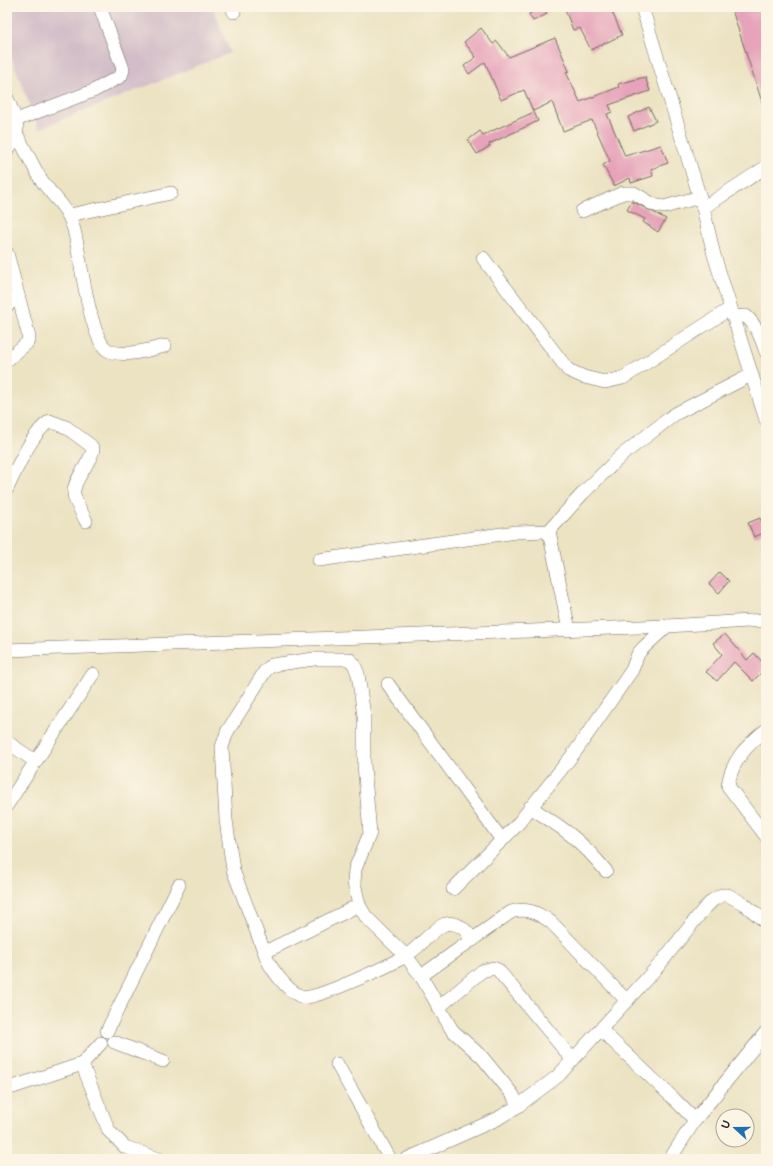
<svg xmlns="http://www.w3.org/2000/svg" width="773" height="1166" viewBox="0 0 773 1166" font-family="'Balsamiq Sans',sans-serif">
<rect width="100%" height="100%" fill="#fcf5e5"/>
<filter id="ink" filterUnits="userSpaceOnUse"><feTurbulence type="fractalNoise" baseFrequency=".025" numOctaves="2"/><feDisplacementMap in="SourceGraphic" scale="8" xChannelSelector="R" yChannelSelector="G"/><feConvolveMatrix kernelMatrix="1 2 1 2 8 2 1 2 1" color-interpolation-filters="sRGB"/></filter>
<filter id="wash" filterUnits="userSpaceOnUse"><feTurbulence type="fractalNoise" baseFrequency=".012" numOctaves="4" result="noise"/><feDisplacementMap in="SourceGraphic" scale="16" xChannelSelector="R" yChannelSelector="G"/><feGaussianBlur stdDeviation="0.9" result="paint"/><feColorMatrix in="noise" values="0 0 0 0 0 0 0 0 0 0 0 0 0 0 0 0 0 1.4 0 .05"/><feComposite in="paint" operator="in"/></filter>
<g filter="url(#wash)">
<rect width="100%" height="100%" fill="#ece3c3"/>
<!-- industrial -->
<polygon fill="#d2bdc8" points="7,7 213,7 230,53 39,129 7,46"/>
<g id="blocks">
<!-- building -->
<g fill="#e6a3b9">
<polygon points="543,7 547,14 533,21 529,14"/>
<polygon points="564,7 610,7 622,35 591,50 580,28 573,30"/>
<polygon points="731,7 766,7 766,108 764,108"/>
<polygon points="481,28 493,44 497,41 509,57 555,38 569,71 566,72 580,102 619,87 618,84 645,77 650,91 609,105 612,112 607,114 625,156 661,145 668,163 651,169 653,176 631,183 630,178 614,186 603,165 610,161 592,120 563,131 552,102 533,111 524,90 501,100 485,62 469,74 464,66 476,57 464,42"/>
<polygon points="649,107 656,121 634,131 628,117"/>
<polygon points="534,112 538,121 489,144 490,146 477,154 468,140 480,131 483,135"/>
<polygon points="632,201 666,219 658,232 643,222 645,219 627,210"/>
<polygon points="760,518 766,532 754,537 748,523"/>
<polygon points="720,572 729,581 719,593 709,584"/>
<polygon points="725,634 747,660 754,653 766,666 766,668 753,681 734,662 717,681 706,672 722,654 713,643"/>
</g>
</g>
</g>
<g filter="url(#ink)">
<use href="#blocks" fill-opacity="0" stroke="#6f6b60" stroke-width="1"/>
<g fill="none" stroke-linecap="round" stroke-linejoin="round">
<defs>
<g id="minor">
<polyline points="232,7 234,12"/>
<polyline points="642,7 703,208 714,255 766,420"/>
<path d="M7,98C15,117 24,133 7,150"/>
<polyline points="16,120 93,91 121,76 123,70 122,66 100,7"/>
<path d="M17,135C25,149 32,164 40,178C55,201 68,204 75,234C80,257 90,336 106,349C119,359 150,350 165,346"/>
<polyline points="703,208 766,167"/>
<polyline points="582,211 623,193 634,193 654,205 664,207 700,197"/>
<polyline points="70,215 171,193"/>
<polyline points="7,253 29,337 27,343 7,360"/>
<polyline points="483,258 568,370 584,377 605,382 623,378 731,308"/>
<polyline points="7,306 18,296"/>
<path d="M733,317L746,316C757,326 761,338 766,352"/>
<path d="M7,489C16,470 32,432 50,421L66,427L90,445L93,449C92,456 88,461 85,467C68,494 72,493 86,521"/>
<polyline points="549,531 569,630"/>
<polyline points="319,560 516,532 549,531 583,493 622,455 675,414 751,375"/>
<polyline points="7,650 667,626 766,620"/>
<polyline points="388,684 502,840"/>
<path d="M766,730C747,745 731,761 728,786L766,836"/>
<polyline points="7,742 35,761"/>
<polyline points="7,805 93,674"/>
<path d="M530,807C563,828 581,840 606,871"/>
<polyline points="453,889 517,825 575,752 632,670 638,654 643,648 667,626"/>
<polyline points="265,952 359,905"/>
<path d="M421,976L511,912C527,907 538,913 551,922L627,1001"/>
<polyline points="438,1008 482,971 493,968 498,970 572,1059"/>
<polyline points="600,1029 674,1099 695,1120 670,1159"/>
<polyline points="107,1031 179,885"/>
<polyline points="114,1042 163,1061"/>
<polyline points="82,1064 109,1131 125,1147 159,1159"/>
<polyline points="337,1064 390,1159"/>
<polyline points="7,1089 82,1064 101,1043"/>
<polyline points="518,1106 558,1076 660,964 703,910 713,900 722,895 728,895 744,904 766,922"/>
<polyline points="695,1120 766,1032"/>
<path d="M407,1159L497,1119L518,1106L513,1095L482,1057L452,1030L421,976L406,956L366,917L359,905L354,883L355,869L370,833L364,765V716L358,674L354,664L349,659H314L272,665L265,671L244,705L227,732L222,747L226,820L233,870L267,959C272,970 290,995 304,997C317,999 391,965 405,956C420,948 430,931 445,924C458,921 466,930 473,940"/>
</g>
</defs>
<!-- minor casing -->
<use href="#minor" stroke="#6f6b60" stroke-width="14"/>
<!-- minor -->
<use href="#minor" stroke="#fff" stroke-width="13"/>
</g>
</g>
<!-- margin -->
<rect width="773" height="1166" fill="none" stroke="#fcf5e5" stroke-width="24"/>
<!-- north arrow -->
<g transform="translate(735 1128) rotate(291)"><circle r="19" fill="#fcf5e5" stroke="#a8a49b"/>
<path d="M0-3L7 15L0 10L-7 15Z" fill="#1f6fb2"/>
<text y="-6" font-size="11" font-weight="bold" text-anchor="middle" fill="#2b2b2b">U</text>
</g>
</svg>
